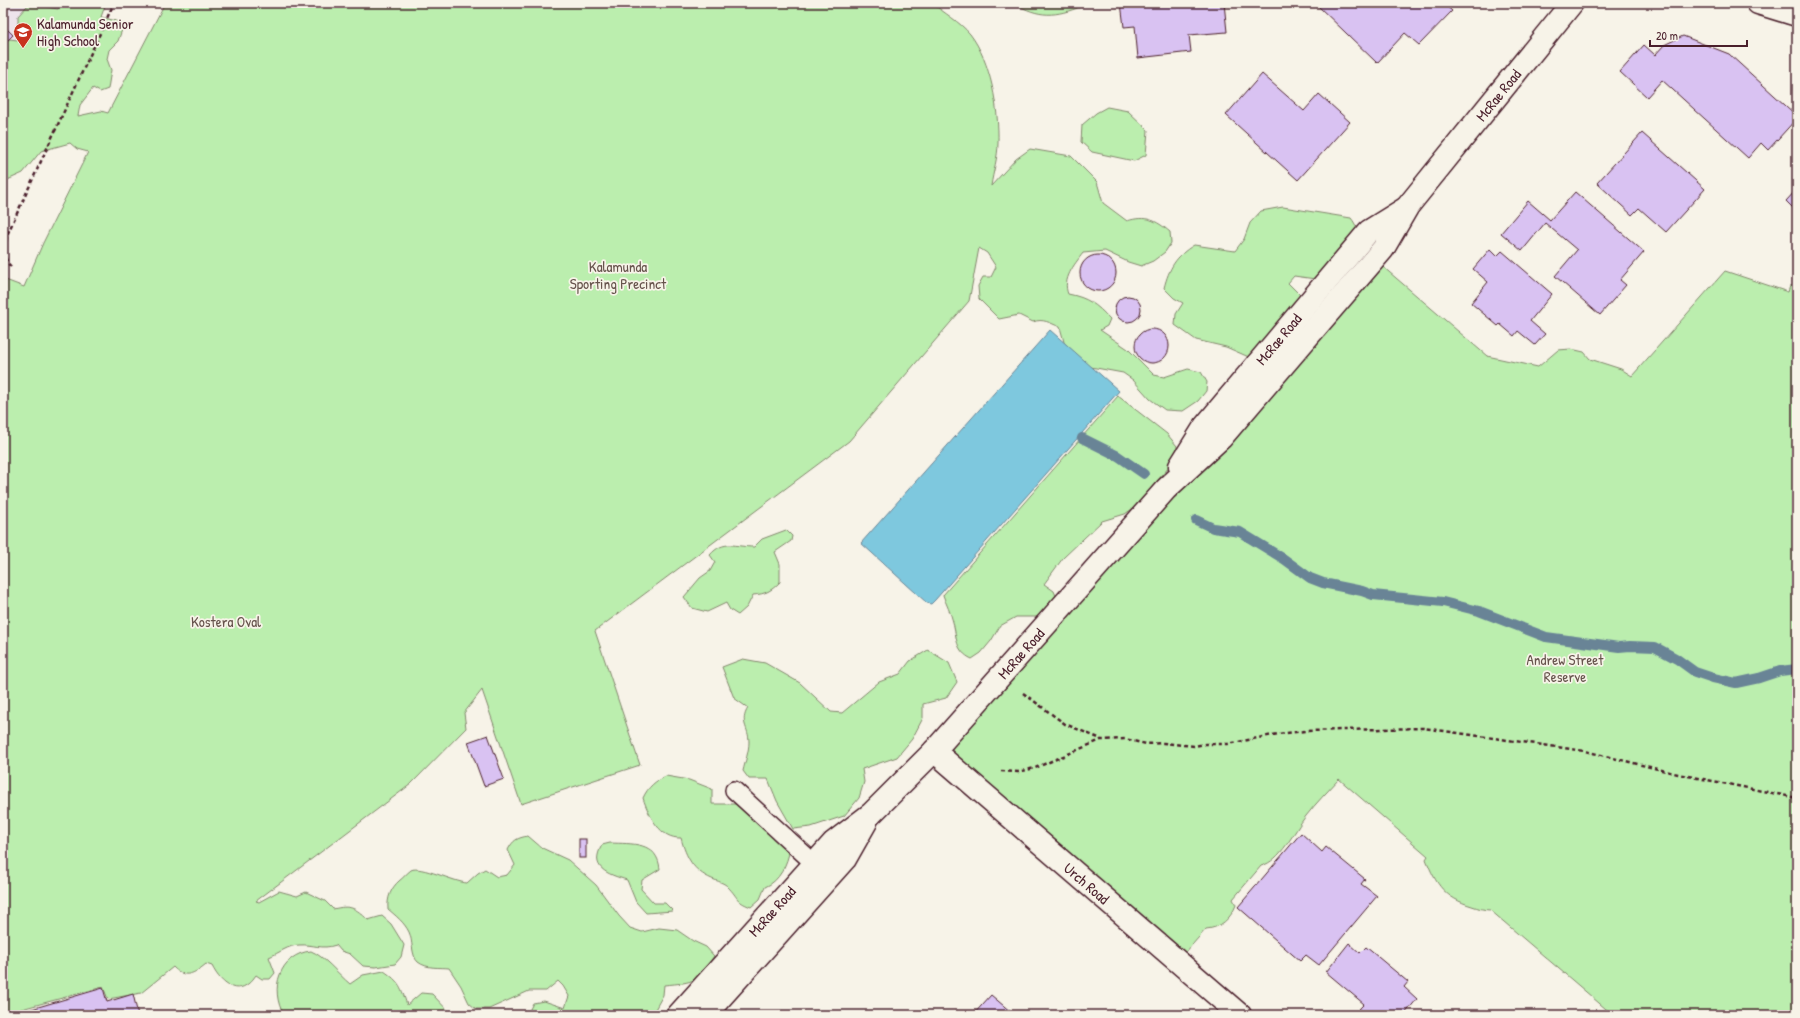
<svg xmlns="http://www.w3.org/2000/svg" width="1800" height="1018" viewBox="0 0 1800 1018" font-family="'Patrick Hand',sans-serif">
<rect width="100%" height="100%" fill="#f7f3e8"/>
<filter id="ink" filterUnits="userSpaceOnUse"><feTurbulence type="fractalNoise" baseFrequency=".025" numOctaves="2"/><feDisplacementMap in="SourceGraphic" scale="8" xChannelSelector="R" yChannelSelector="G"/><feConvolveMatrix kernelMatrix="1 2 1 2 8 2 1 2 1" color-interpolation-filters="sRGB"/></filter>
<g filter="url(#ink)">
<!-- built -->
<polygon fill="#eee4eb" points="3,3 85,3 3,95"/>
<!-- green -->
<g fill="#bbeeae" stroke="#82866c">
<path d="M61,3H106L101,17L120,22L123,27L118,41L109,50L107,59L111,70L108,89L100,92L93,88L80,105L78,116L101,111L108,113L165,3H932C944,13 960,22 970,34C991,61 999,110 998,143C998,157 993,172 991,186L1016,159L1030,149L1071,156L1097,182L1103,203L1127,221C1146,215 1156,220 1170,232L1171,243L1165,252L1153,261L1141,266L1128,262L1105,251L1083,253C1074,265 1062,279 1068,294C1088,298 1096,304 1110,319L1107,326L1100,330L1128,349L1154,375L1164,377L1188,369L1201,372L1207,382L1206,391L1198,401L1183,411L1165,410L1150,399L1133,380L1123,373L1080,365L1064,342L1060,327C1050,323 1043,318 1033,322L1019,315L999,319L979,299L978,286L983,277H991L996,267L987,253L979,248L969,301L849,441L595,631L640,765L521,804L482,690L464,713L466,728L411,784L256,901L259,902L279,891L297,896L306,892L325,901L333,909C350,905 355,907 368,920L382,916L391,924L404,945L401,957L395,964L376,967L363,966L350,954L341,951L336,945C321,950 314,944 299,945C289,945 279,953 269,957L275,973L270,979H262L256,975C240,999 222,986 212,966L206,964C195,973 185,980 173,967L141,993L108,999L103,987L3,1014V279L24,287L43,243L88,152L77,149L70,143L41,151L23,173L3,182V42L9,39L18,40V16L27,6C43,3 43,7 58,9Z"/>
<path d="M1013,3H1085L1083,6C1054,17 1041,18 1013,3Z"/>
<polygon points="1107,107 1128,111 1148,130 1146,155 1134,161 1092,152 1081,142 1082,125 1096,113"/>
<path d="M1283,207L1351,218C1361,230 1365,255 1354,268C1349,273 1342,278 1337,282L1294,276L1288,283L1304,299L1251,358L1226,347L1196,340L1175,325L1176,314L1183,303L1174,298L1164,288C1169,268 1176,256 1194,245L1235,251L1244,239L1250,223L1261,211Z"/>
<path d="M1375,260L1487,356L1538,367L1558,350L1571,349L1584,352L1590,359L1621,369L1632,376L1725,271L1788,292L1790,286L1797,285V1015H1613L1490,910C1484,910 1478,908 1472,906C1445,898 1436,885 1426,859L1428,856L1339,779C1328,791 1316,803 1306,816C1294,831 1281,861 1261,866L1233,899L1236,905C1231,918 1221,928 1206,929L1178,961L934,751Z"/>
<path d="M1118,396L1167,434L1177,446L1175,460L1153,486L1145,500L1125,514L1102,521L1063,558L1044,584L1054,591L1058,601L1046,612L1036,617H1016L1000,626L991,641L981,653L972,659C955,651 957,638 953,622C951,613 946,604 943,595Z"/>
<path d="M786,530L792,536L791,541L775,552L780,564V582C771,591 766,594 753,595L747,607L738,615L730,610L726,603L707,612L692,608L684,597L700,578L710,571L715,562L710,555C724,539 735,547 754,547L762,539Z"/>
<path d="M928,650L949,663L957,682L946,698L923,704V718L912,739L897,757L862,769L864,782L859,798L844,816L811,827L793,829L777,801L768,779H749L743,771C745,762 749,751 749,742C749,727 739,723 748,708L734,698L722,667L743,659L765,663L800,683L831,712L842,713L879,682L900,674L910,661Z"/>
<path d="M666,776L689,780L712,789V804H741L790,849C787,864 780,881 765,887L760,899L751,907C735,901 739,898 728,887C725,883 717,881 712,879C693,871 686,857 681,838C660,839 649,816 643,798C648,787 655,781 666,776Z"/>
<path d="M528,836L542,848L568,860L596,885L619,916L630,928L642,932L659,928L677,930L693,941L706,947L714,956C696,983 696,982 664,985L663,995L652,1015H527L533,1003L544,1001L565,1008L569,996L563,986L558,981L546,991H529L489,1009H476L469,1003L461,986L449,968C439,967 427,969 418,962C411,956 413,940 409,932C404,922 396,916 388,909C387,898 391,888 399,881C403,878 407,873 411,870C420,865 454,882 467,883L478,873L485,869L497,877L507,875L515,865L508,850C513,840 517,838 528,836Z"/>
<path d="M610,843C632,844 657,841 660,869L642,880L641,889L654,903H665L673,911L646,913L636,902L627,880C607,874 589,868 602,845Z"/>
<path d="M311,951C324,956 338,974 350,984L363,975L384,971C400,982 401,987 407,1005L421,993L432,994L452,1015H284C269,990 279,954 311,951Z"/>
</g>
<!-- water -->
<polygon fill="#7ec8de" stroke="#698496" points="1050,330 1119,391 935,600 931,604 927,603 861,543"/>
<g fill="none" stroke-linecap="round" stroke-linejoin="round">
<!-- stream -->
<g stroke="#698496" stroke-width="10">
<polyline points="1082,438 1118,456 1144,474"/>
<polyline points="1196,520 1213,528 1240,532 1284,559 1310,578 1323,583 1362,591 1373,595 1443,602 1479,611 1546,637 1619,647 1630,646 1655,647 1677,659 1695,672 1713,678 1736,683 1759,678 1780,671 1797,669"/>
</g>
</g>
<!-- building -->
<g fill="#d9c2f2" stroke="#4a1f2b">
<polygon points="1121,3 1224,3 1227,32 1189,35 1191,52 1138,58 1135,26 1124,27"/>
<polygon points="1317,3 1443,3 1452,11 1419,45 1405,33 1377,63 1316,4"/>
<polygon points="3,25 13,35 3,45"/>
<polygon points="1683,36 1729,54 1797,116 1797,118 1768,150 1761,143 1748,158 1662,80 1647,97 1620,72 1644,45 1655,55 1664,45"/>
<polygon points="1262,74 1304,111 1319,94 1350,122 1298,180 1226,115"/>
<polygon points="1642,133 1705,189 1666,232 1639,208 1632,215 1597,183"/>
<polygon points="1797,189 1797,212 1786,201"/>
<polygon points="1575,192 1644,252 1620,280 1626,285 1600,315 1555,276 1577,250 1545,223 1522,251 1501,233 1528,201 1550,220"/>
<polygon points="1490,249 1497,256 1502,251 1552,294 1530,321 1545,334 1535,345 1518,331 1514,336 1500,324 1498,326 1471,303 1488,282 1473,269"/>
<circle cx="1098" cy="273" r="18"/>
<circle cx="1128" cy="309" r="13"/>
<circle cx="1152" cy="346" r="17"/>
<polygon points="488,735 504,779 484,786 468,742"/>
<polygon points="1301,833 1322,852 1326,847 1365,879 1361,884 1377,896 1319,965 1306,955 1300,961 1238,907"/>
<rect x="579" y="839" width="7" height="19"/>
<polygon points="1349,943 1360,953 1366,947 1408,982 1404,987 1417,999 1404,1015 1366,1015 1359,1009 1364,1004 1326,972"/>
<polygon points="103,988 107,1002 133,994 138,1015 11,1015"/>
<polygon points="991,995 1011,1012 1008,1015 973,1015"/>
</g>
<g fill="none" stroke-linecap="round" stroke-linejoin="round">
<defs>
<polyline id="lane" points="734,790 815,864"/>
<g id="street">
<path id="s1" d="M1180,466L1205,426L1369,231L1406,208"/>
<path id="s2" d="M934,751L1240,1015"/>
<path id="s3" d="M678,1015L833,843L871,814L934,751L1166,489L1221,438L1383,249L1408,206L1572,3"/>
<polyline points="705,1015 845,859 866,822"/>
</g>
<polyline id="secondary" points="1758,3 1797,15"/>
</defs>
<!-- lane casing -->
<use href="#lane" stroke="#4a1f2b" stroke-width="20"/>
<!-- street casing -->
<use href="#street" stroke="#4a1f2b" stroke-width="25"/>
<!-- secondary casing -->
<use href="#secondary" stroke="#4a1f2b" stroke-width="25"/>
<!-- path -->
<g stroke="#4a1f2b" stroke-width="2.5" stroke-dasharray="4 3" stroke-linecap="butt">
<path d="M11,267C2,257 5,248 7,235L114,3"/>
<polyline points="1023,693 1065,724 1101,739"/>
<polyline points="1001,771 1018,772 1035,768 1101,740 1125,739 1146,744 1163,743 1194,746 1205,744 1228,744 1278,734 1305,731 1423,728 1585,751 1678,774 1797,798"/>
</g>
<!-- lane -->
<use href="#lane" stroke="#f7f3e8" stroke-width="17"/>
<!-- street -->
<use href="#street" stroke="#f7f3e8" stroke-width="22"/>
<!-- secondary -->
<use href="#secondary" stroke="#f7f3e8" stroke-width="22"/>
</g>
</g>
<!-- icons -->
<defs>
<symbol id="school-pin" viewBox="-11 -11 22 30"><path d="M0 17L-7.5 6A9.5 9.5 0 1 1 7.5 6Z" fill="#c8321e" stroke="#f7f3e8"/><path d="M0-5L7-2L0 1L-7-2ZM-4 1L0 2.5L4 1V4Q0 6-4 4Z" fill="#fff"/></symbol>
</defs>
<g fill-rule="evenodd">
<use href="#school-pin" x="12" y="21" width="22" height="30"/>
</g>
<g text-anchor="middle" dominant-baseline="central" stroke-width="3.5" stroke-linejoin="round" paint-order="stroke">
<!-- poi labels -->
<g font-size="15" fill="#4a1f2b" stroke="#f7f3e8" text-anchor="start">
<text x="37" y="23">Kalamunda Senior<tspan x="37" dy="17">High School</tspan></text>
</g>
<!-- street labels -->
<g font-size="15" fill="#4a1f2b" stroke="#f7f3e8">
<text stroke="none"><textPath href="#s3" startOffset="1235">McRae Road</textPath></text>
<text stroke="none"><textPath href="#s1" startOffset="161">McRae Road</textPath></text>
<text stroke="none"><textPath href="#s3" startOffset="499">McRae Road</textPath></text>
<text stroke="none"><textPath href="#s2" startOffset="202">Urch Road</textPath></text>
<text stroke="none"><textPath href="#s3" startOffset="140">McRae Road</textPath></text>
</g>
<!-- park labels -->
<g font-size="15" fill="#66534c" stroke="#f7f3e8">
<text x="618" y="266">Kalamunda<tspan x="618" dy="17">Sporting Precinct</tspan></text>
<text x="226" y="621">Kostera Oval</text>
<text x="1565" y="659">Andrew Street<tspan x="1565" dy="17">Reserve</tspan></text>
</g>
</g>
<!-- margin -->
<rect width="1800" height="1018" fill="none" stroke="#f7f3e8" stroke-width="16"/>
<rect x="8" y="8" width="1784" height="1002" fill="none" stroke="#4a1f2b" stroke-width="1.5" filter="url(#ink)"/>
<!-- scale -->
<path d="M1650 40v6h97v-6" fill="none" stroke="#4a1f2b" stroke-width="2"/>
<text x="1656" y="40" font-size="12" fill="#4a1f2b" stroke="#f7f3e8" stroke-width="3" paint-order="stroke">20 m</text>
</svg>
